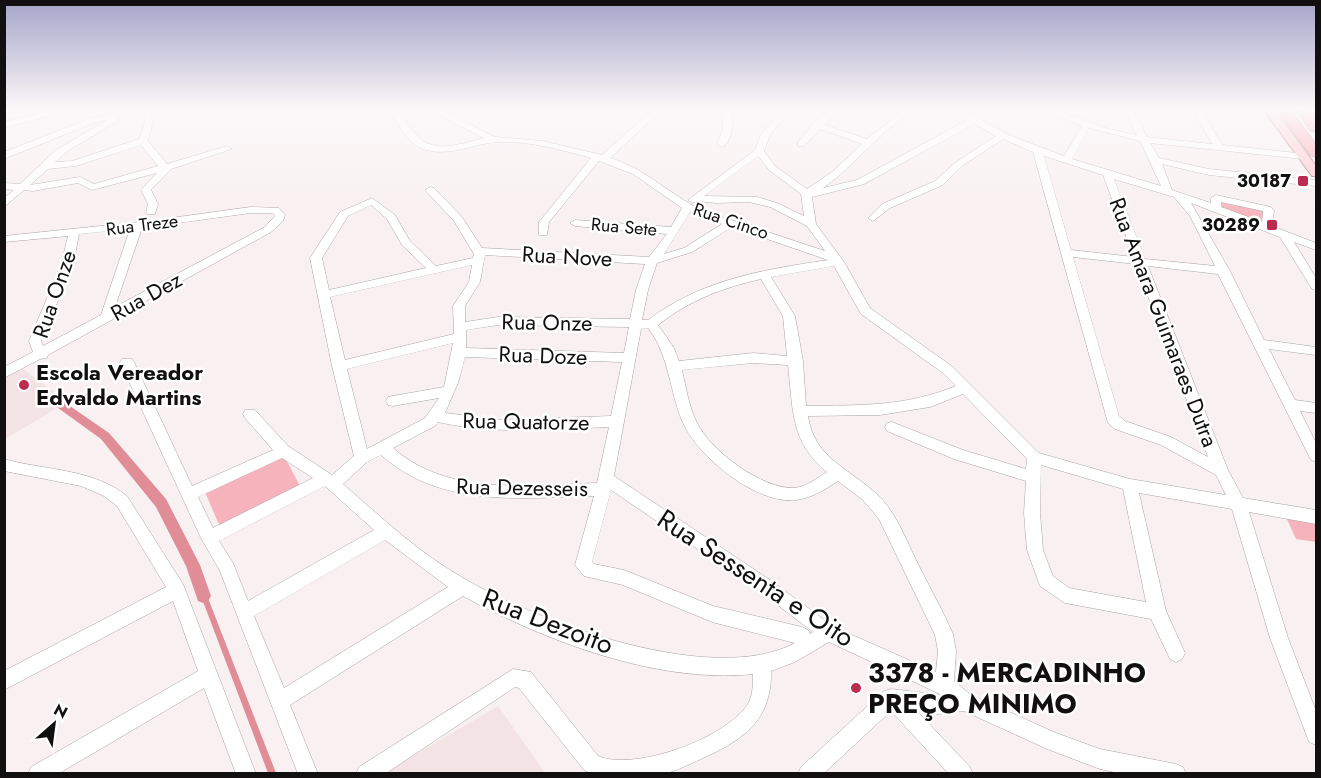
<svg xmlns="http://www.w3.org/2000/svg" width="1321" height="778" viewBox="0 0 1321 778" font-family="Jost,sans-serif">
<rect width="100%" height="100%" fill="#f8f0f1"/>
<!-- built -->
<g fill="#f4e3e5">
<polygon points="14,362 67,402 5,439 5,367"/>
<polygon points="498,706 545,773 383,774"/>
</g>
<!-- green -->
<g fill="#f7b3bb">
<polygon points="1214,197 1272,209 1271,227 1214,205"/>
<polygon points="283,454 300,486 220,527 205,492"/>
<polygon points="1286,517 1316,521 1316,542 1296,539"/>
</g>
<!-- water -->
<polygon fill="#e08d98" points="201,580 276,773 268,773 196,583"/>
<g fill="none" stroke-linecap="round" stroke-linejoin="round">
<!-- canal -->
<polygon fill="#e08d98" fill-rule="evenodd" points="51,393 109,433 166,499 200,565 211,596 208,601 203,603 198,601 186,566 156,507 101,439 47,400 45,397"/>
<defs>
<g id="minor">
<polygon points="54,110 71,110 4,128 4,122"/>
<path d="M142,110H150L153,122L148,141L167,164L227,146L232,149L171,169L151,190L158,204L155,214H147L146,212L148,204L141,190L157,173L92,190L78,183L33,191L24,190L4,207V198L14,190L4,189V183L20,184L56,150L107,120L96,122L4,159V152L91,118L118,114V121L69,150L55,162L72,161L139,139L145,122ZM141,145L158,166L94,184L80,177L30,185L48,169L76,166Z"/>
<path d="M387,110H397C405,118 410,129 418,137C436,154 463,143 484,138L429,110H441L495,137L543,141L602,155L652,110H662L610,158C645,168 669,194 701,210L825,251L807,226L770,207L749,202L716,203L698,201L693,203L688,200L755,150L761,134L782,110H791L770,135L764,151L775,166L807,189L832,172L862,144L820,129L804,146H798V142L814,123L829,110H838L825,125L867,139L904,110H915L887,130L839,176L823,188L857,180L967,120L952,110H963L1009,135L1064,156L1082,126L1044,110H1057L1105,128L1137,135L1124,110H1133L1147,137L1212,144L1193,110H1202L1222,145L1306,154L1308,156L1303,159L1150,143L1159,158L1209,169L1316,180V186L1209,175L1162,164L1172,190L1211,203V198L1216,195L1271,207L1274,211L1272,226L1316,243V250L1294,242L1316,278V290L1312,289L1280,237L1191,203L1230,271L1264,340L1316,347V355L1269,349L1295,400L1316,403V413L1300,411L1316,443V462L1311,460L1218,274L1148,266L1228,470L1243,498L1316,510V524L1249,512L1288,638L1316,711V745L1309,742L1270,638L1232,509L1139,493L1166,611L1185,653L1182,659L1176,662L1170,659L1151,619L1065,603L1040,586L1027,550L1024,513L1026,481L954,459L887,431L885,427L887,423L892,422L963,450L1026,469L1027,459L963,394L930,407L880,415L808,416C814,456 844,466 872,490C896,509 906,541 920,568C931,590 943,611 953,634L956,651L954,681L971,695L1056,733L1100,749L1176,764L1183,767L1186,774H1123L1100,769L1047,749L964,711L938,714L917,711L970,767L973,774H949L891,711L823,774H798L801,767L884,691L891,689L942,695L829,642L795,662L771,671C772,721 743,740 701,759C689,764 675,772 662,774C640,777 614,774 592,774L584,770L519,688L515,687L385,774H356L359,767L513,669L531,672L598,756C635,772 730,737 749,702C753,694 753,683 753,674C658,684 545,641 463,596L290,705L318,774H298L220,571L201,538L120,362L122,359H132L134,362L192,486L273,450L245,418L243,414L245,410H255L288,446L332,475L354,456L332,366L310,258L340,212L372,198L395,215L410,241L436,266L473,258L474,254L454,221L425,190L430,187L434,188L462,217L482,248L649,257L667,234L575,226L570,223L575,220L671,227L682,208L633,174L599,161L549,222L547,235H539V222L591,158C562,150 530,141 499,142C473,143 447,159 421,148C407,142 398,122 387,110ZM974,124L996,136L956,162L935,181L882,204L868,218L873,221L890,208L943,185L962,166L1003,139L1033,152L1108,423L1115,429L1161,445L1216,475L1226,495L1130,479L1039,453L953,367L870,308L844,262L816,224L812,197L864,184ZM1089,128L1140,141L1161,186L1072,159ZM758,156L769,170L801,194L804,216L777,203L757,197L704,196ZM1044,156L1103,175L1134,257L1071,250ZM1114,179L1174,197L1190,216L1215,266L1145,259ZM1221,202L1263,211L1262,222L1221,207ZM371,205L387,219L402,245L426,268L329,290L322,258L348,216ZM690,212L722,224L684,248L664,254ZM732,227L828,260C762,270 703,279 648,320H642L648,290L657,263L692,252ZM485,255L645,264L636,290L630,319L498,317L465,322V306L480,282ZM1073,257L1136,264L1208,457L1171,437L1125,421L1119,416ZM472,265L469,282L453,306L454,334L345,360L330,297ZM834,266L861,314L943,373L956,386C904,407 861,405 806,406L803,361L795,316L771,277ZM761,279L783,316L787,356L753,353L679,361L674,348L658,325C690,300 722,288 761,279ZM498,325L629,327L624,353L466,348V330ZM648,328C670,356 669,391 683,423C698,457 757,505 796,500C812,498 826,489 838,481L863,500L879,519L935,635L938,651L936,672L834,627L770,580L614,476L641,329ZM453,343L444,387L393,396L388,397L386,401L388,405L393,406L439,398L425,418L367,449L347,369ZM465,357L622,362L611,416L503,420L445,413L458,383ZM753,363L788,365C793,408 790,443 827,472C817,478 806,487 794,488C762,489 711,451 697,423C689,407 686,388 682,370ZM438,422C495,435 551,429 609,427L597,483C529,485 449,497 393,448L435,426ZM381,455C440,508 520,498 594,496L575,565L584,576L623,585L712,622L795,643C713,687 540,623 465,579C420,554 382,518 343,484L367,462ZM282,458L313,478L213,528L198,497ZM1041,465L1123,489L1146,602L1069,588L1053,576L1043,550L1040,513ZM325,486L374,530L248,601L233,563L219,541ZM611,490L758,590L813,632L810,634L808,630L802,627L713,606L624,570L594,564L592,562ZM385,540L448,587L284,688L254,616Z"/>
<path d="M724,110H732C732,123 734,140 722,147L717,144L722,132Z"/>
<polygon points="858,110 869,110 862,114"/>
<path d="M251,207L279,208L285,215L283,221L271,232L48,355L47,358L40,359L4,378V367L33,352L29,341L61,265L68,236L4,242V236L149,221ZM251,213H272L275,216L263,228L115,307L142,228ZM130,229L101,315L43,346L41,341L73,265L79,234Z"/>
<path d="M4,459C47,471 91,468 127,496L183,584L256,774H236L204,688L58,774H28L31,767L198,671L173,601L4,690V671L166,587L117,506L104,496L81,486L4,471Z"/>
</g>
<g id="major">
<polygon points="1264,110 1275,110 1316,166 1316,176 1312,176"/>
<polygon points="1307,110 1316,110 1316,118 1312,117"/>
</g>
<g id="highway">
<polygon points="1278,110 1291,110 1316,144 1316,157 1311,156"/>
<polygon points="1296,110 1309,110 1316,120 1316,132 1311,131"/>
</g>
</defs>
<!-- minor casing -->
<use href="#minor" stroke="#aaa3a4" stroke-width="1"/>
<!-- major casing -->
<use href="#major" stroke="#a96e76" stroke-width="2"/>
<!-- highway casing -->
<use href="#highway" stroke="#a96e76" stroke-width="1"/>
<!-- minor -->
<use href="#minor" fill="#fff" fill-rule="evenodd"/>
<!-- major -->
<use href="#major" fill="#fdc7ce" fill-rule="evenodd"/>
<!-- highway -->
<use href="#highway" fill="#fba1ad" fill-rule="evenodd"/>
</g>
<!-- sky -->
<linearGradient id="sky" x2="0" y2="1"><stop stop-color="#a5a4c8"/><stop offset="0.5" stop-color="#fcf8f9"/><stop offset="1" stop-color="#fcf8f9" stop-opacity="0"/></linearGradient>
<rect width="1321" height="219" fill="url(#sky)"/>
<!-- markers -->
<g fill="#bc2c51" stroke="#fff" stroke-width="2">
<rect x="1297" y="175" width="12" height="12" rx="3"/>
<rect x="1266" y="219" width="12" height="12" rx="3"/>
<circle cx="24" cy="385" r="6"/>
<circle cx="856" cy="688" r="6"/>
</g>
<g text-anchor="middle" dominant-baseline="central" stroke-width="5" stroke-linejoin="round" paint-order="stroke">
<!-- far-poi labels -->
<g font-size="18" font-weight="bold" fill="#110f0f" stroke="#fff" text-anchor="end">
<text x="1291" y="181">30187</text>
<text x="1260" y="225">30289</text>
</g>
<!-- far-street labels -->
<g font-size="18" fill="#110f0f" stroke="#fff">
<text transform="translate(731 221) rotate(19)">Rua Cinco</text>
<text transform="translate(142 225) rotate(-7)">Rua Treze</text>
<text transform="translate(624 227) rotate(5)">Rua Sete</text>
</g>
<!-- street labels -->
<g font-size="22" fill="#110f0f" stroke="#fff">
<text transform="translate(567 256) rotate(3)">Rua Nove</text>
<text transform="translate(54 294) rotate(-71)">Rua Onze</text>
<text transform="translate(146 296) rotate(-29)">Rua Dez</text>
<text transform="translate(547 322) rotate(1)">Rua Onze</text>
<text transform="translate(1164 322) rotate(69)">Rua Amara Guimaraes Dutra</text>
<text transform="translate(543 355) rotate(2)">Rua Doze</text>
<text transform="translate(526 421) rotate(1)">Rua Quatorze</text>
<text transform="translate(522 487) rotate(1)">Rua Dezesseis</text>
</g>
<!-- poi labels -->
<g font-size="22" font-weight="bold" fill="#110f0f" stroke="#fff" text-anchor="start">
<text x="36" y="372">Escola Vereador<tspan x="36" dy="25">Edvaldo Martins</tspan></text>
</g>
<!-- near-street labels -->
<g font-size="27" fill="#110f0f" stroke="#fff">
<text transform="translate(756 578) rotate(33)">Rua Sessenta e Oito</text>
<text transform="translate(548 621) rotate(21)">Rua Dezoito</text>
</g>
<!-- near-poi labels -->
<g font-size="27" font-weight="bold" fill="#110f0f" stroke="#fff" text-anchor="start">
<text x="868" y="672">3378 - MERCADINHO<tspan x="868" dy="31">PREÇO MINIMO</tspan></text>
</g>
</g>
<!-- border -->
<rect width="1321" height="778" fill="none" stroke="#110f0f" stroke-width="12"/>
<!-- north arrow -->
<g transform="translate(54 724) rotate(28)" stroke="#ffffff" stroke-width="4.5" paint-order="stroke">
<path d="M0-4.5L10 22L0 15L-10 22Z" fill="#110f0f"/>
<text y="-9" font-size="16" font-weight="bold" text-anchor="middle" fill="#110f0f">N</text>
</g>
</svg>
